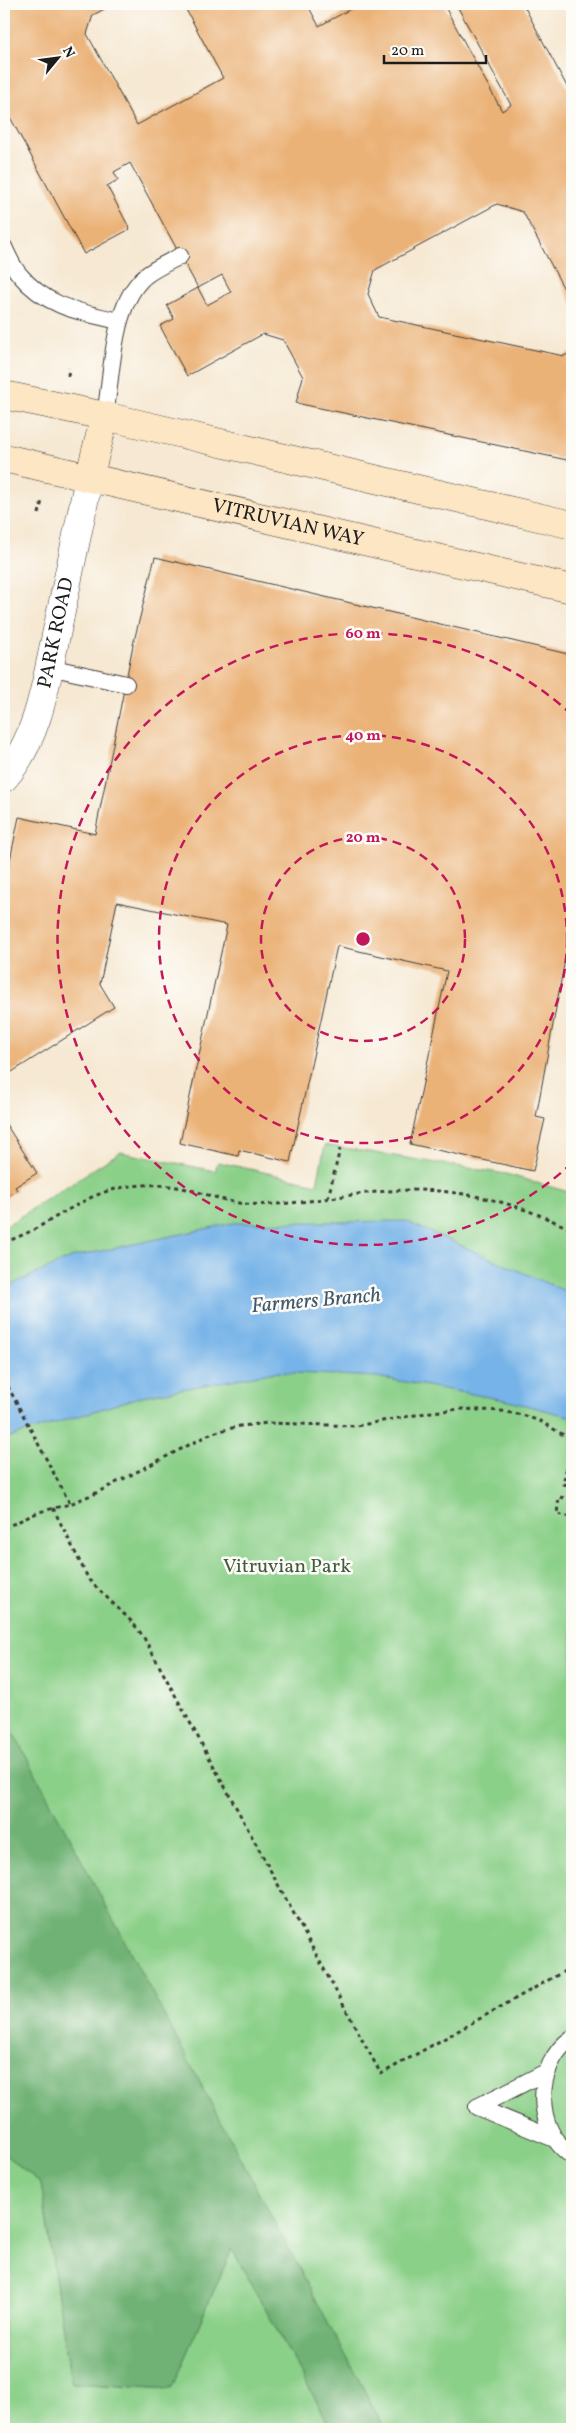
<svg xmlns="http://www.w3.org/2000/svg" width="576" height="2433" viewBox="0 0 576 2433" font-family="Vollkorn,serif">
<rect width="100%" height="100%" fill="#fdfcf7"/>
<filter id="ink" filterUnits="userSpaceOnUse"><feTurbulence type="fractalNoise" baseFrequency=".02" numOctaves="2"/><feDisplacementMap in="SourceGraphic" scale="10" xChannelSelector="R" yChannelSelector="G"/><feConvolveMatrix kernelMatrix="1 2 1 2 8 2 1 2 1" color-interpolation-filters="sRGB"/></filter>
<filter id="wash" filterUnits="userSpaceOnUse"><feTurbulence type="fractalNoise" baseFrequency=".0096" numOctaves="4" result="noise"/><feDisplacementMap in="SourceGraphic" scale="20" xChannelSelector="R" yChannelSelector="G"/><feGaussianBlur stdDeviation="1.12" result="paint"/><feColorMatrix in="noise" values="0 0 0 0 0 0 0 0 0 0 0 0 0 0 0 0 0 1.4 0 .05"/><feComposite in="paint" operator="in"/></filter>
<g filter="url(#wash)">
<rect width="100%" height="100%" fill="#f6e8d2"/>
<!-- green -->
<g fill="#8bd089" stroke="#547652">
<polygon points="325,1145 506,1174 572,1193 572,2429 364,2429 4,1774 4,1227 120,1152 215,1171 218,1162 317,1184"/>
<polygon points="4,2154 41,2183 71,2383 171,2389 232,2249 332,2429 4,2429"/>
</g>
<!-- forest -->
<polygon fill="#70b275" stroke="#466748" points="4,1715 385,2429 332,2429 232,2249 171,2389 71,2383 41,2183 4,2154"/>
<!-- water -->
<polygon fill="#76b3e8" stroke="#496882" points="405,1221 572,1294 572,1417 505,1400 377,1377 276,1372 143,1396 4,1439 4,1288 73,1257 233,1223"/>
<g id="blocks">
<!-- building -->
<g fill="#ebb278">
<polygon points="4,4 114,4 93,15 87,34 137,125 223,78 183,4 307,4 319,26 360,4 450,4 445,7 502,111 511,105 456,4 523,4 572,96 572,304 523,212 497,204 375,270 368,294 379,317 564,356 572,352 572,461 296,403 303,377 283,340 263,334 187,376 160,326 174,319 167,305 198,288 207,305 231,292 222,275 198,288 130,163 114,172 118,180 107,186 130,229 84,254 4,106"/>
<polygon points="155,557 572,655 572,921 536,1117 545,1119 533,1171 410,1144 447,971 337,946 290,1162 239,1150 238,1156 180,1143 227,925 117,902 100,984 114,1007 4,1077 4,889 19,817 95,834 133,645"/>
<polygon points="4,1121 37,1173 15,1187 17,1190 4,1199"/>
</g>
</g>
</g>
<g filter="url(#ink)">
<use href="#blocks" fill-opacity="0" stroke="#3d3b37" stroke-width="1"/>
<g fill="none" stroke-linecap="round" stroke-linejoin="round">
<defs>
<g id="lane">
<path d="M4,247C8,256 13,267 19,274C46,307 80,312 119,321"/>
<path d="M105,416C112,375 112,310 141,280C150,270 168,263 180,256"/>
<polyline points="49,667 126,684"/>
<path d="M572,2038C534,2064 533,2130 572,2156"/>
<polyline points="477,2107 557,2140"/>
<polyline points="477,2107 548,2071"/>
</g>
<g id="street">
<path id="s1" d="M4,778C41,736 47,674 59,621C69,573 79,526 89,478"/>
</g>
<g id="secondary">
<polyline points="4,395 105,416 572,525"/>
<path id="s2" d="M4,458L572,589"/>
<polyline points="89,478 105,416"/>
</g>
</defs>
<!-- lane casing -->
<use href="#lane" stroke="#3d3b37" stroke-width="18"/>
<!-- street casing -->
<use href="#street" stroke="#3d3b37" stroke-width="29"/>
<!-- secondary casing -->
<use href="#secondary" stroke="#3d3b37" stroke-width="29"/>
<!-- path -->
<g stroke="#3d3b37" stroke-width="3" stroke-dasharray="4 4" stroke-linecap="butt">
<polyline points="68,376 69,368"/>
<polyline points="39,514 42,500"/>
<polyline points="328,1198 340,1149"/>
<path d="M4,1242C45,1230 78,1196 120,1188C143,1183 164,1184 187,1189C207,1194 226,1202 246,1204C294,1207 342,1194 389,1191C454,1186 515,1201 572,1230"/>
<polyline points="4,1379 70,1504"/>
<polyline points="572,1445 563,1484 572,1486"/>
<polyline points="572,1499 559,1497 557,1514 572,1517"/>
<polyline points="53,1508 89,1580 132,1622 143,1636 381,2074 570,1968"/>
<polyline points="4,1528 39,1512 70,1504 96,1493 212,1433 240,1426 269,1423 356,1426 431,1412 461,1409 502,1411 522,1415 540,1421 572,1440"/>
<polyline points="572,1968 572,1959"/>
</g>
<!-- lane -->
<use href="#lane" stroke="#fff" stroke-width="16"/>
<!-- street -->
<use href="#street" stroke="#fff" stroke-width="28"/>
<!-- secondary -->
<use href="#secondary" stroke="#fce6c4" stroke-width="28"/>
</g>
</g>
<!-- distance rings -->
<g fill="none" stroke="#c2185b" stroke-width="2.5" stroke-dasharray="9 6">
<circle cx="363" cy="939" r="102"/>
<circle cx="363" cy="939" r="204"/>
<path d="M572 1163A306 306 0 1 1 572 715"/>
</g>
<g text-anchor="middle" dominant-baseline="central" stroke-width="5" stroke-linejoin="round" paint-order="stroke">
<!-- street labels -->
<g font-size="20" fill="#1c1c1c" stroke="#fdfcf7">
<text stroke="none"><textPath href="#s2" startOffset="291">VITRUVIAN WAY</textPath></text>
<text stroke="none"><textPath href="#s1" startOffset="156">PARK ROAD</textPath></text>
</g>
<!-- park labels -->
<g font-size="20" fill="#435b42" stroke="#fdfcf7">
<text x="287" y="1567">Vitruvian Park</text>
</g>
<!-- water labels -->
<g font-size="21" font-style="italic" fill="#40586e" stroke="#fdfcf7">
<text transform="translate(316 1301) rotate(-5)">Farmers Branch</text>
</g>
</g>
<circle cx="363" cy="939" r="8" fill="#c2185b" stroke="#fdfcf7" stroke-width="2.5"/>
<g font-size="15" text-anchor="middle" font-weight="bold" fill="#c2185b" stroke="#fdfcf7" stroke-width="5" stroke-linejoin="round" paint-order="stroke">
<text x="363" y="638">60 m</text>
<text x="363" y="740">40 m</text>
<text x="363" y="842">20 m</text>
</g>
<!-- margin -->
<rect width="576" height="2433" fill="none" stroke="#fdfcf7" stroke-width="20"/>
<!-- north arrow -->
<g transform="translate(58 58) rotate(61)" stroke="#fdfcf7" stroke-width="4" paint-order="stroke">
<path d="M0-4L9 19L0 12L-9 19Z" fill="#1c1c1c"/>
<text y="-8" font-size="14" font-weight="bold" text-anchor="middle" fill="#1c1c1c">N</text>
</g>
<!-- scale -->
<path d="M384 55v8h102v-8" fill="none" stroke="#1c1c1c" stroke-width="2.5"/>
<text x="391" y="55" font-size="15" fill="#1c1c1c" stroke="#fdfcf7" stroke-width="4" paint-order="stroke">20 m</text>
</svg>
